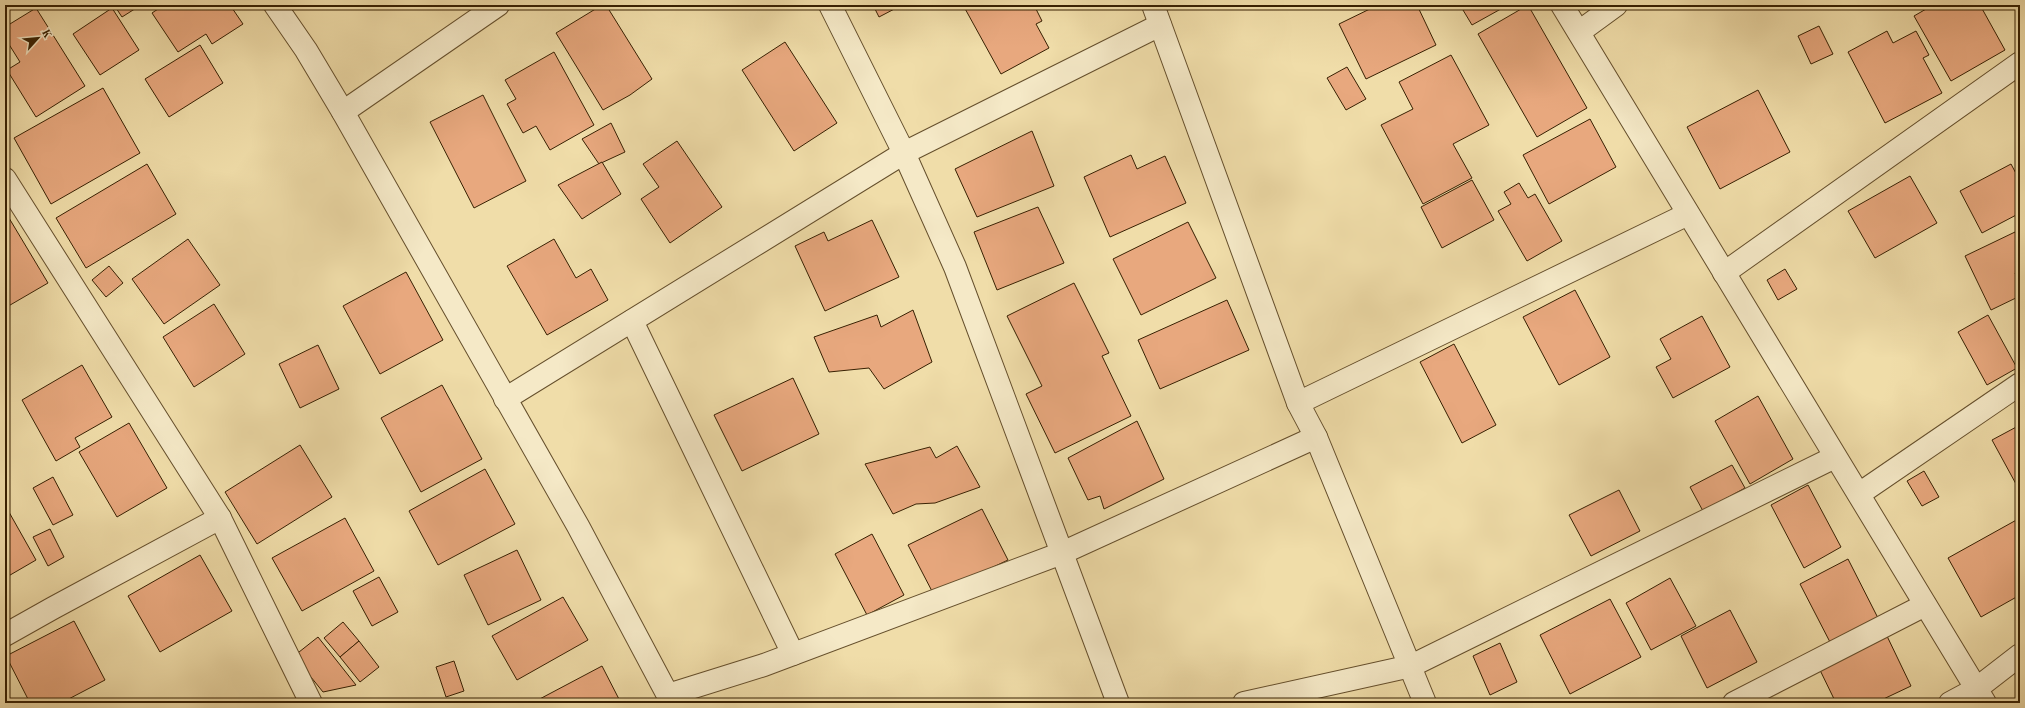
<svg xmlns="http://www.w3.org/2000/svg" width="2025" height="708" viewBox="0 0 2025 708" font-family="'Old Standard TT',serif">
<rect width="100%" height="100%" fill="#f0dda9"/>
<filter id="stains"><feTurbulence type="fractalNoise" baseFrequency=".005" numOctaves="4"/><feColorMatrix values="0 0 0 0 .2 0 0 0 0 .09 0 0 0 0 .02 0 0 0 .5 -.17"/></filter>
<radialGradient id="worn" r=".72"><stop offset=".6" stop-color="#630" stop-opacity="0"/><stop offset="1" stop-color="#630" stop-opacity=".3"/></radialGradient>
<!-- building -->
<g fill="#e8a87e" stroke="#372002">
<polygon points="114,5 141,5 122,17"/>
<polygon points="164,5 230,5 243,24 212,44 206,34 178,52 152,13"/>
<polygon points="602,5 606,5 652,79 630,95 603,110 556,33"/>
<polygon points="873,5 902,5 879,17"/>
<polygon points="963,5 1034,5 1042,21 1036,24 1049,48 1001,74"/>
<polygon points="1378,5 1417,5 1436,45 1366,79 1339,24"/>
<polygon points="1460,5 1508,5 1472,25"/>
<polygon points="1528,5 1587,108 1537,137 1478,34"/>
<polygon points="1933,5 1980,5 2005,50 1951,81 1914,16"/>
<polygon points="36,8 85,86 36,117 7,70 20,62 5,38 5,27"/>
<polygon points="112,8 139,50 100,75 73,34"/>
<polygon points="1819,26 1833,54 1811,64 1798,36"/>
<polygon points="1887,31 1893,43 1916,31 1929,55 1923,58 1942,93 1885,123 1848,52"/>
<polygon points="785,42 837,123 794,151 742,70"/>
<polygon points="200,45 223,83 169,117 145,79"/>
<polygon points="554,52 594,125 550,150 536,126 523,133 507,104 516,99 505,80"/>
<polygon points="1451,55 1489,125 1453,144 1472,178 1423,204 1381,125 1413,109 1399,82"/>
<polygon points="1347,67 1366,99 1346,110 1327,78"/>
<polygon points="103,88 140,153 51,204 14,138"/>
<polygon points="1758,90 1790,152 1720,189 1687,127"/>
<polygon points="483,95 526,181 474,208 430,122"/>
<polygon points="1590,119 1616,167 1549,204 1523,155"/>
<polygon points="611,123 625,152 599,164 582,139"/>
<polygon points="1032,131 1054,186 977,217 955,169"/>
<polygon points="677,141 722,207 670,243 641,199 659,187 643,164"/>
<polygon points="1131,155 1137,169 1165,156 1186,203 1110,237 1084,177"/>
<polygon points="602,162 621,194 582,219 558,185"/>
<polygon points="147,164 176,214 86,268 56,218"/>
<polygon points="2011,164 2020,181 2020,213 1982,233 1960,191"/>
<polygon points="1910,176 1937,223 1875,258 1848,211"/>
<polygon points="1472,180 1494,220 1442,248 1421,207"/>
<polygon points="1519,183 1528,198 1535,194 1562,241 1527,261 1498,211 1511,204 1504,192"/>
<polygon points="1038,207 1064,263 997,290 974,232"/>
<polygon points="9,218 48,283 5,308 5,220"/>
<polygon points="872,220 899,277 825,311 795,246 824,232 828,241"/>
<polygon points="1188,222 1216,278 1141,315 1113,259"/>
<polygon points="2015,232 2020,243 2020,270 2015,273 2020,283 2020,296 1991,310 1965,256"/>
<polygon points="188,239 220,285 164,324 132,279"/>
<polygon points="554,239 576,278 591,269 608,300 547,335 507,266"/>
<polygon points="109,266 123,283 106,297 92,280"/>
<polygon points="1785,269 1797,289 1778,300 1767,280"/>
<polygon points="406,272 443,340 380,374 343,306"/>
<polygon points="1074,283 1109,353 1102,356 1131,416 1055,453 1026,394 1042,386 1007,316"/>
<polygon points="1575,290 1610,357 1559,385 1523,317"/>
<polygon points="1227,300 1249,350 1160,389 1138,340"/>
<polygon points="214,304 245,354 194,387 163,337"/>
<polygon points="913,310 932,362 884,389 869,368 829,372 814,337 877,315 881,327"/>
<polygon points="1988,315 2017,368 1987,385 1958,332"/>
<polygon points="1702,316 1730,367 1673,398 1656,367 1671,359 1660,339"/>
<polygon points="1454,344 1496,425 1462,443 1420,362"/>
<polygon points="318,345 339,389 300,408 279,364"/>
<polygon points="82,365 112,417 75,438 80,447 56,461 22,400"/>
<polygon points="793,378 819,434 742,471 714,415"/>
<polygon points="442,385 482,459 421,492 381,418"/>
<polygon points="1758,396 1793,459 1750,484 1715,421"/>
<polygon points="1137,421 1164,479 1104,509 1100,496 1088,500 1068,458"/>
<polygon points="129,423 167,488 117,517 79,452"/>
<polygon points="2020,425 2020,482 2016,484 1992,440"/>
<polygon points="300,445 332,497 257,544 225,492"/>
<polygon points="957,446 980,487 935,503 916,504 893,514 865,464 930,447 936,458"/>
<polygon points="1732,465 1745,488 1703,511 1690,487"/>
<polygon points="485,469 515,524 438,565 409,511"/>
<polygon points="1924,471 1939,497 1922,506 1907,481"/>
<polygon points="53,477 73,515 53,525 33,488"/>
<polygon points="1808,485 1841,547 1804,568 1771,505"/>
<polygon points="1619,490 1640,531 1591,556 1569,515"/>
<polygon points="5,505 36,560 5,578"/>
<polygon points="982,509 1008,560 934,595 908,545"/>
<polygon points="345,518 374,571 302,611 272,558"/>
<polygon points="2020,518 2020,595 1981,617 1948,558"/>
<polygon points="50,529 64,557 48,566 33,537"/>
<polygon points="872,534 904,595 867,615 835,554"/>
<polygon points="517,550 541,600 488,625 464,575"/>
<polygon points="200,555 232,611 160,652 128,596"/>
<polygon points="1848,559 1879,620 1831,644 1800,584"/>
<polygon points="379,577 398,612 372,626 353,591"/>
<polygon points="1670,578 1696,626 1651,650 1626,603"/>
<polygon points="563,597 588,640 517,680 492,636"/>
<polygon points="1610,599 1641,657 1570,694 1540,635"/>
<polygon points="1730,610 1757,662 1707,688 1681,636"/>
<polygon points="74,621 105,680 61,703 30,703 6,656"/>
<polygon points="343,622 359,641 340,657 324,638"/>
<polygon points="1886,634 1911,686 1875,703 1836,703 1818,666"/>
<polygon points="318,637 356,685 323,692 294,656"/>
<polygon points="359,641 379,667 360,682 340,657"/>
<polygon points="1500,643 1517,682 1490,695 1473,656"/>
<polygon points="454,661 464,691 446,697 436,667"/>
<polygon points="602,666 621,703 535,703 534,702"/>
</g>
<g fill="none" stroke-linecap="round" stroke-linejoin="round">
<defs>
<g id="minor">
<polyline points="275,5 306,50 343,112 578,526 672,703"/>
<polyline points="830,5 904,153 955,267 1118,703"/>
<polyline points="1153,5 1298,403 1316,437 1425,703"/>
<polyline points="1562,5 1985,703"/>
<polyline points="1579,32 1616,5"/>
<polyline points="343,112 498,5"/>
<polyline points="5,179 220,518 311,703"/>
<polyline points="1724,273 2020,63"/>
<polyline points="632,321 793,654"/>
<polyline points="505,399 904,153 1160,25"/>
<polyline points="1298,403 1688,214"/>
<polyline points="1859,494 2020,384"/>
<polyline points="5,635 53,608 220,518"/>
<polyline points="668,695 764,665 1062,553 1316,437"/>
<polyline points="1244,703 1411,666 1835,457"/>
<polyline points="1734,703 1925,605"/>
<polyline points="1950,703 1976,689 2020,655"/>
</g>
</defs>
<!-- minor casing -->
<use href="#minor" stroke="#654f2c" stroke-width="24"/>
<!-- minor -->
<use href="#minor" stroke="#f5e9c7" stroke-width="22"/>
</g>
<!-- margin -->
<rect width="2025" height="708" fill="none" stroke="#f0dda9" stroke-width="20"/>
<rect x="6" y="6" width="2013" height="696" fill="none" stroke="#372002" stroke-width="2"/>
<rect x="10" y="10" width="2005" height="688" fill="none" stroke="#372002"/>
<!-- north arrow -->
<g transform="translate(38 38) rotate(63)" stroke="#f5e9c7" stroke-width="3" paint-order="stroke">
<path d="M0-3L7 15L0 10L-7 15Z" fill="#372002"/>
<text y="-6" font-size="11" font-weight="bold" text-anchor="middle" fill="#372002">K</text>
</g>
<rect width="100%" height="100%" filter="url(#stains)"/>
<rect width="100%" height="100%" fill="url(#worn)"/>
</svg>
